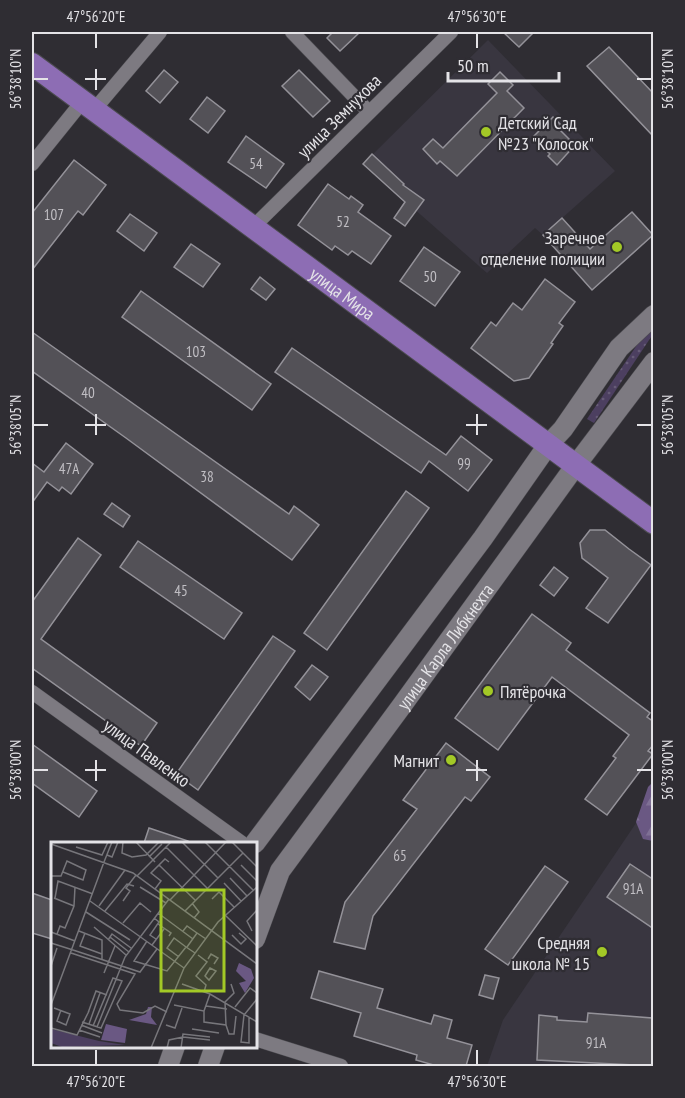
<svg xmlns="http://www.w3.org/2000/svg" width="685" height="1098" viewBox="0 0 685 1098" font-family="'PT Sans Narrow',sans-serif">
<defs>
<pattern id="grass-dots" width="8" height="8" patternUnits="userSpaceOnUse" patternTransform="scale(1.5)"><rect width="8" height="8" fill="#4c3f60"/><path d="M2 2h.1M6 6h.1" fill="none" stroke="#665b77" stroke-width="1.8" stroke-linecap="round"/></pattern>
<pattern id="forest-firs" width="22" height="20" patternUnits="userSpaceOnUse" patternTransform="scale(1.5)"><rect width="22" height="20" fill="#6a5883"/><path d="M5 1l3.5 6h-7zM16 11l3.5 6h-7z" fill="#7f7095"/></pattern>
</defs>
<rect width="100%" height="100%" fill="#2f2d33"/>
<!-- built -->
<g fill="#393640">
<polygon points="488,40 615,171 543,235 535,228 487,273 363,164"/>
<polygon points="653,798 653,1066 487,1066 503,1020"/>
</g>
<!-- grass -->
<polygon fill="url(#grass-dots)" points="653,329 653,334 594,423 587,419 639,342"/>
<!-- forest -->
<polygon fill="url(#forest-firs)" points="653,782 653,841 643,839 636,822 648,787"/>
<!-- building -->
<g fill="#535157" stroke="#949299" stroke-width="1.5">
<polygon points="333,32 360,32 340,51 327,38"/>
<polygon points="503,32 534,32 519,47"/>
<polygon points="609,47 654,94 654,137 587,66"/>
<polygon points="164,70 178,82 160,103 146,91"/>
<polygon points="299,70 330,101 313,117 282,86"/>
<polygon points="500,72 513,85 507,91 524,108 457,176 440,161 437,164 423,149 433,139 443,148 497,93 488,84"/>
<polygon points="207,97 225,111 208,133 190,119"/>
<polygon points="553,117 562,126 559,129 575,145 557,165 548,156 550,154 533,137"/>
<polygon points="246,136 284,164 266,188 228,162"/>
<polygon points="372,154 404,184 403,185 424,200 405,226 394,218 405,202 363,164"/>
<polygon points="74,160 106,185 83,215 78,211 32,270 32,213"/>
<polygon points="328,184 349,199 351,196 363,205 358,212 391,236 371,264 352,251 348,255 335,246 332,250 298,225"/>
<polygon points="632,212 653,235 592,290 543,235 562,218 590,249"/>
<polygon points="130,214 157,233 144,251 117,231"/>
<polygon points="191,244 220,264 203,287 174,267"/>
<polygon points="424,247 460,272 435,306 400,281"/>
<polygon points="260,277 275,289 266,300 251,289"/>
<polygon points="545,279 575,302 559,323 563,326 551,343 553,344 529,378 514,381 471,348 491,322 496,326 513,303 522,310"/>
<polygon points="141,291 271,384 252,410 122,317"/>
<polygon points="32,332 289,514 294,506 319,525 292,560 126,438 32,371"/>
<polygon points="292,348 446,455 461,436 492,460 468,491 429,461 421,473 275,372"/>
<polygon points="66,443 93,464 71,494 62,487 59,491 47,482 32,503 32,463 44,472"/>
<polygon points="406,491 429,508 327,650 304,633"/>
<polygon points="112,503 130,516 123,527 104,514"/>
<polygon points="590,530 605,530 629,549 651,565 608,623 586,608 608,578 582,558 580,543"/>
<polygon points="78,538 101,555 41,639 157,723 141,746 32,668 32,602"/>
<polygon points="138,541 242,613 224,639 120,567"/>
<polygon points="554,567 568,578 554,596 540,585"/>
<polygon points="532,614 571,643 566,650 650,713 647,717 654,722 654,744 648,751 653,754 607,815 585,799 616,758 613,756 629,735 552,677 498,750 455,718"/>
<polygon points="273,636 295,651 198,790 176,774"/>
<polygon points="312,665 328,677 310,700 295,687"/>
<polygon points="446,743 490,777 471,801 465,797 373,916 365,949 334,942 345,902 417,809 403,800"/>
<polygon points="32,744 97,791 79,817 32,783"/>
<polygon points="149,828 188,841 188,843 144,843"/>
<polygon points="630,864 654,880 654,929 607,897"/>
<polygon points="545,866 568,882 508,965 485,949"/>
<polygon points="32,893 52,900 52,939 32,933"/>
<polygon points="319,971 383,989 377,1008 431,1024 434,1015 452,1020 447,1038 472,1045 466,1066 437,1066 416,1060 417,1055 354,1036 361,1013 311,998"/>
<polygon points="485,975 499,978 493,999 479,995"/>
<polygon points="588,1013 652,1018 652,1024 654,1024 654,1066 537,1060 539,1015 557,1017 557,1020 587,1022"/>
</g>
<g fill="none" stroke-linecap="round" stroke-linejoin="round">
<defs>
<g id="minor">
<polyline points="292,32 369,112"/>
<polyline points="94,110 160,32"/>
<polyline points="32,164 82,102"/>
<polyline points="253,227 451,32"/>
<polyline points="32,692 242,843"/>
<polyline points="255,1039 341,1066"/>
</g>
<g id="secondary">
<polyline points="255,843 483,538 548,445 563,429 619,348 654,315"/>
<path id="s1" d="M255,939L280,871L403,704L576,465L654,362"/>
<polyline points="168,1066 175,1046"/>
<polyline points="208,1066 215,1046"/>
</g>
<g id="primary">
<path id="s2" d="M32,64L654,523"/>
</g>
</defs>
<!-- minor casing -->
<use href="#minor" stroke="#4c4b50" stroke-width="15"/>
<!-- secondary casing -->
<use href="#secondary" stroke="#4c4b50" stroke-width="21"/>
<!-- primary casing -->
<use href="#primary" stroke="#4c4b50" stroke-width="24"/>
<!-- minor -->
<use href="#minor" stroke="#7d7a81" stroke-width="14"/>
<!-- secondary -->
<use href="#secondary" stroke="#7d7a81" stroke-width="20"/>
<!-- primary -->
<use href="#primary" stroke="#8d6db4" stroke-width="22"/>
</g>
<!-- ticks -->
<path fill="none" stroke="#e4e3e7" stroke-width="2" d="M96,33V48M477,33V48M96,69V90M33,79H48M85,79H106M637,79H652M96,414V435M477,414V435M33,425H48M85,425H106M466,425H487M637,425H652M96,760V781M477,760V781M33,770H48M85,770H106M466,770H487M637,770H652M96,1050V1065M477,1050V1065"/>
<!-- markers -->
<g fill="#a3c926" stroke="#2f2d33" stroke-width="2">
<circle cx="486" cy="132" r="6"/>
<circle cx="617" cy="247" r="6"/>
<circle cx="488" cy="691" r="6"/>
<circle cx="451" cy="760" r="6"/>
<circle cx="602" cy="952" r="6"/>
</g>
<g text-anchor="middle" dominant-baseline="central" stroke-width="4.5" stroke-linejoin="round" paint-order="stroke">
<!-- number labels -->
<g font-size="15" fill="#c0bec3">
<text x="256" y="163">54</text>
<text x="54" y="214">107</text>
<text x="343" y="221">52</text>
<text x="430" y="276">50</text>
<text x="196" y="351">103</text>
<text x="88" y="392">40</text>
<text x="464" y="463">99</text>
<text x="69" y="468">47А</text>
<text x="207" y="476">38</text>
<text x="181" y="590">45</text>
<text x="400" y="855">65</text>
<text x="633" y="888">91А</text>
<text x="596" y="1042">91А</text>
</g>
<!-- street labels -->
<g font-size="18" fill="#e4e3e7" stroke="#2f2d33">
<text transform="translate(339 116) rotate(-45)">улица Земнухова</text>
<text stroke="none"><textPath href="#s2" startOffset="386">улица Мира</textPath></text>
<text stroke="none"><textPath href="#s1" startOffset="351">улица Карла Либкнехта</textPath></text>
<text transform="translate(147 753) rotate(36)">улица Павленко</text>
</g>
<!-- poi labels -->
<g font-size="18" fill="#e4e3e7" stroke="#2f2d33" text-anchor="end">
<text x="498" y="122" text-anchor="start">Детский Сад<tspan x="498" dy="21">№23 "Колосок"</tspan></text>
<text x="605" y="237">Заречное<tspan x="605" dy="21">отделение полиции</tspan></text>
<text x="500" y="691" text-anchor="start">Пятёрочка</text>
<text x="439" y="760">Магнит</text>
<text x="590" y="942">Средняя<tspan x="590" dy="21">школа № 15</tspan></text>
</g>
</g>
<!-- overview -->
<g transform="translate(51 842)">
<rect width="206" height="206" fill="#2f2d33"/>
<path d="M0,187L48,199L74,203L11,205L0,201Z" fill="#4c3f60"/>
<path d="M188,121L200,127L203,136L194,151L188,141L195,139L185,129ZM97,165H101L100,175L106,183L78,178L95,172ZM55,182L76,187L74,201L50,198Z" fill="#6a5883"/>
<path fill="none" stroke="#77767b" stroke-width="1.5" d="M72,0L71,11L81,15L95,13L108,0M85,0L104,20M131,0L167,36M154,0L202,48M181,0L206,25M0,2L82,31L206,122M25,5L51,13L57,0M115,5L156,46M56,13L61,15L67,0M98,15L111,2M53,20L61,0M108,23L144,58M190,23L206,39M0,34H10L16,19L35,28L32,38L12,30M86,34L120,0M179,36L196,54M173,41L190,59M89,45L115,61M104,47L110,39L100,31L114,17L118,20M3,56L23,64M4,56L7,39L42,52M161,57L168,50L183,65M119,58L175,0M39,59L133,126M72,59L79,49L75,46L85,33M141,61L148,70L143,76M48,64L74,28M54,69L76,42L83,44M134,69L192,11M35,70L79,98M107,71L142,97M175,74L206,104M103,76L108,80L99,93L105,97M72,81L89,61L100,70M107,82L120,91L118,94M43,85L75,113M28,89L51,98V118M132,89L136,84L146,91M201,89L196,79L206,68M0,90L24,99M34,91L29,104L51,112M6,92L9,84L14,86L23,64L24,45M181,93L190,102L195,97L188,91M59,95L78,110M57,98L61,92L80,106M96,99L83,119L116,129L135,105L144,111M0,101L22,108M101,103L113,87M136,105L146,91L155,97M22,108L89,130L106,107M20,111L84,132L66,162L69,168L92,171L104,164L116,170M147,113L156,120L145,134L155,143L153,150M128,115L116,106L123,96L135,105M157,117L160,112L167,116L163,122M0,124L6,106M159,126L165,129L158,138L154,134ZM53,131L64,104M131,142L159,152L206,180M0,163L53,20M123,163L153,169V180L175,183L178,192H183L185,174M155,164L176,167M184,165L199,146L206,151M3,166L19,172L15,183L6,179L10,168M153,169L159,152M37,171L45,149L56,153M198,176V201L190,200L193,173L206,157M31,180L50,186L71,139L62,136L42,184M38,182L49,151M30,183L51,191M115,183L124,186L131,166M175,183L174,160L183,151L180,142M46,185L74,115L118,57M0,186L26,193L38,169M141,187L168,191M28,188L49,195M100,206L133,126L167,80L206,45M116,206L118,198L132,195L159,198M130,206L132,192L159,195"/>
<path fill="#a3c926" fill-opacity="0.15" stroke="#a3c926" stroke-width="3" d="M110,48H173V149H110Z"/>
<rect width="206" height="206" fill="none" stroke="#e4e3e7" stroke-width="3"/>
</g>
<!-- border -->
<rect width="685" height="1098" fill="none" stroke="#2f2d33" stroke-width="66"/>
<!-- scale -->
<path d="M448 72v9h111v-9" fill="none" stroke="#e4e3e7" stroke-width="3"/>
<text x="457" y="72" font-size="18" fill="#e4e3e7" stroke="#2f2d33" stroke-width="4.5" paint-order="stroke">50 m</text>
<rect x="33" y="33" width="619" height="1032" fill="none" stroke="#e4e3e7" stroke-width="2"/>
<g font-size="15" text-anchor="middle" fill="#e4e3e7">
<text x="96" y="22">47°56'20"E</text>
<text x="477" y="22">47°56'30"E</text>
<text transform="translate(16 79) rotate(-90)" y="5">56°38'10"N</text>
<text transform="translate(668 79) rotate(-90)" y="5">56°38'10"N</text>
<text transform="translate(16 425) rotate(-90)" y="5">56°38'05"N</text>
<text transform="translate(668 425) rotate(-90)" y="5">56°38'05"N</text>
<text transform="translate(16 770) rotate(-90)" y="5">56°38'00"N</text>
<text transform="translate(668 770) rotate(-90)" y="5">56°38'00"N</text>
<text x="96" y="1087">47°56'20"E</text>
<text x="477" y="1087">47°56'30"E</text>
</g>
</svg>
